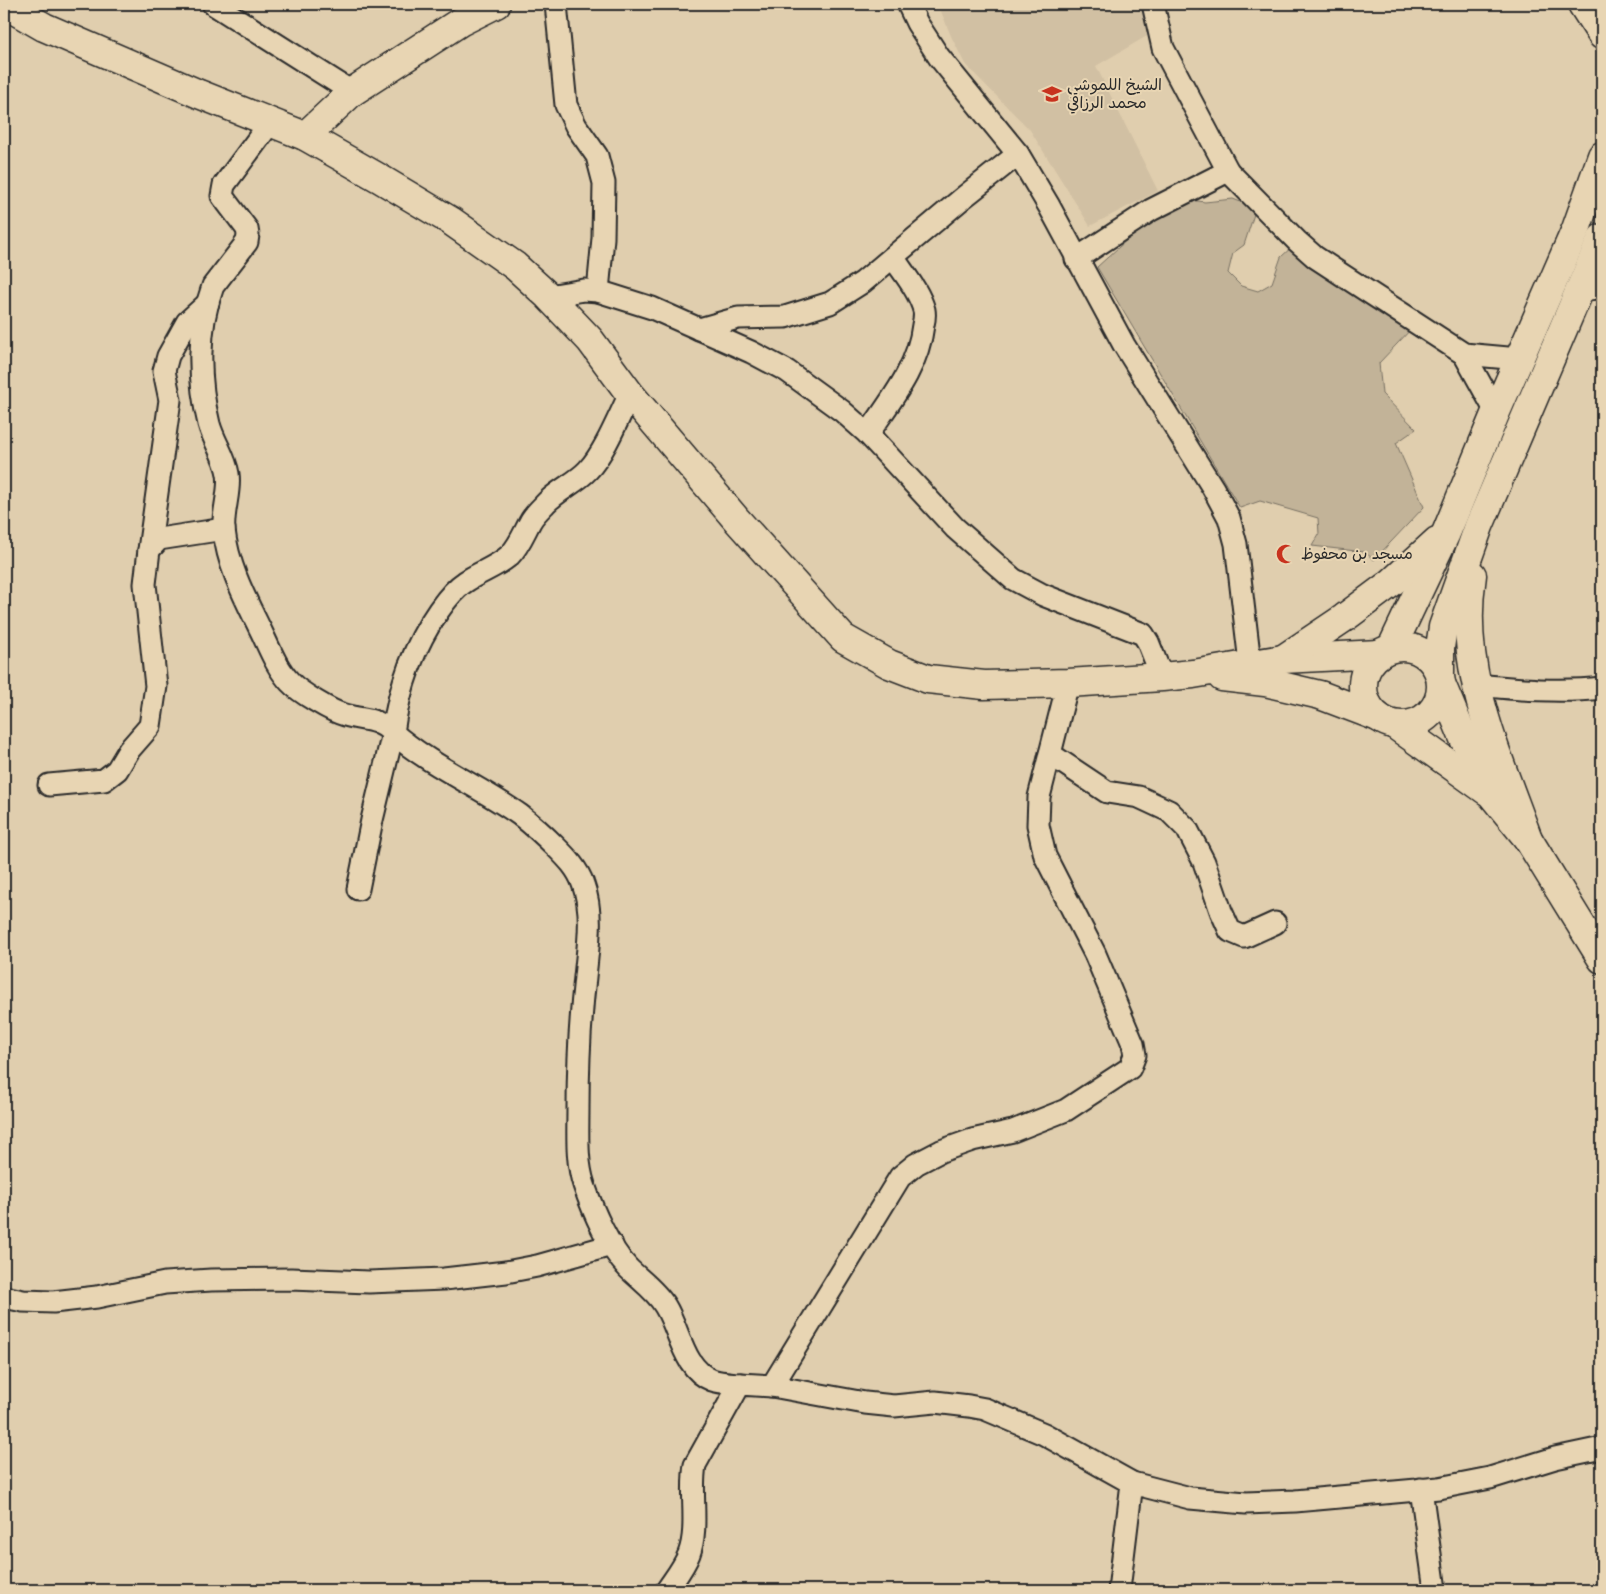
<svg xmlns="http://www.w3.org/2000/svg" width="1606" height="1594" viewBox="0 0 1606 1594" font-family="Mynerve,'Playpen Sans Arabic',sans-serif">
<rect width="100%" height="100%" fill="#e0ceae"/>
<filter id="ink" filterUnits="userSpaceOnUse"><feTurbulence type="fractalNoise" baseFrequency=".02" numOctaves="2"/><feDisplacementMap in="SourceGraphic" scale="10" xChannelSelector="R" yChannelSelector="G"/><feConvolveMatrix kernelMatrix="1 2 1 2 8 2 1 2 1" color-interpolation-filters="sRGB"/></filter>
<g filter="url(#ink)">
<!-- built -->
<polygon fill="#d1c0a3" points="938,4 1148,4 1152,33 1096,66 1158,191 1090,226 1030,130 965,64 951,36"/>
<!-- green -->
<polygon fill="#c2b398" stroke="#766f62" points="1183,199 1205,202 1233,199 1256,208 1244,245 1233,253 1228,273 1241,286 1258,291 1272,283 1281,257 1294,245 1414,326 1379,363 1382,394 1416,429 1396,443 1424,507 1374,560 1365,552 1312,546 1319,534 1318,518 1260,501 1240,508 1097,267 1151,218"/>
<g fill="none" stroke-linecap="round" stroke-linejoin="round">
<defs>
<g id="street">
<polyline points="213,4 352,92"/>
<polyline points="556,4 566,105 576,126 597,156 604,183 603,238 598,291"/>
<polyline points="908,4 917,23 939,57 1018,154 1049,206 1124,345 1213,488 1229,518 1236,544 1250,663"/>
<path d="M270,123L224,185L222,196L247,229L248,235L247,242L213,286C197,329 198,380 209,424C214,442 225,456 228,474C231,491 222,512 224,530C228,567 246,600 262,633C270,650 277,668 290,682C299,692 332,712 345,715C365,721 376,717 393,733L372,820L358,889"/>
<polyline points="1228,171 1297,241 1315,257 1344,276 1464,354 1519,359"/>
<polyline points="1076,259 1151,210 1228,171 1163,48 1153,4"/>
<polyline points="1579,291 1602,287"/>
<polyline points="548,296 584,290 598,291 652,308 751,352 787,371 842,411 868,434 955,528 1013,579 1043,595 1143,634 1148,642 1162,677"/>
<polyline points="699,329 738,318 785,317 830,303 863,282 964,197 1018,154"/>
<polyline points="1464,354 1496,412"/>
<path d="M630,394C619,416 605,452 588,470C575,484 557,490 544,505C539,510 533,516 530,522C524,533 519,546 510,555C497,567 479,572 465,582C454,589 446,600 439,610C413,647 399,687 393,733C431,766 479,786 520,815C533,825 545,836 557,848C567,858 578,869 583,884C594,914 588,946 585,977C580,1021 578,1064 578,1108C578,1133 576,1161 584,1185C593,1211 609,1248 628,1268C640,1280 656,1291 665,1306C680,1330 683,1369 712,1380C720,1383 731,1383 740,1384"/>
<path d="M868,434C891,400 918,368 923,325C924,321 925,315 924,310C919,291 904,274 893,257"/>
<polyline points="149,550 170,400 164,371 168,356 187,322 208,303"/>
<path d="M1476,685C1518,689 1560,693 1602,688"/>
<polyline points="1050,754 1107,792 1139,797 1169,811 1187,829 1204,862 1221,911 1230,931 1244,937 1275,923"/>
<polyline points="49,785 104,780 117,770 129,750 150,726 156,686 145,584 149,550 159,539 224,529"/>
<polyline points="4,1297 23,1301 53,1302 97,1297 165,1283 211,1280 291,1279 369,1282 444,1279 506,1272 537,1266 612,1245"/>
<polyline points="772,1386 900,1177 916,1164 941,1151 972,1140 1013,1131 1066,1110 1130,1068 1135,1055 1133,1044 1095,954 1045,856 1038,825 1039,797 1068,683"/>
<polyline points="1421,1489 1435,1590"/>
<path d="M667,1590C675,1578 684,1567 689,1554C699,1528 690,1493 695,1465L740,1384L772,1386L865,1403L894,1406L935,1402L969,1406L985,1409L1044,1434L1132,1483L1190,1498L1246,1503L1295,1501L1439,1488L1490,1478L1555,1458L1602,1448"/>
<polyline points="1119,1590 1132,1483"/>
</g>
<g id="secondary">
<polyline points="4,4 44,27 199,94 305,136 379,178 451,221 515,266 548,296 590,340 630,394 736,519 843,638 889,664 928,679 984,685 1068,683 1162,677 1193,674 1283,659 1379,654"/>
<polyline points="305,136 352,92 460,22 496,4"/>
<polyline points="1222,677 1265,682 1320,695 1378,717"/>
</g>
<g id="primary">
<polyline points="1582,4 1602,35"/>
<path d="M1472,575C1457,670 1497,752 1528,839"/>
<circle cx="1402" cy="686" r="39"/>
<polyline points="1392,647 1446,533 1496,412 1576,229 1602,156"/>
<polyline points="1283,659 1344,618 1391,583 1437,541"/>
<polyline points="1440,672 1440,648 1443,627 1479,526 1602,238"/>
<polyline points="1442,686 1465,741 1492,795 1528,839 1602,959"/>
<polyline points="1395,725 1487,791"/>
</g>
</defs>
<!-- street casing -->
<use href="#street" stroke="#2b2b2b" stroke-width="25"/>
<!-- secondary casing -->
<use href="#secondary" stroke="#2b2b2b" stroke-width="31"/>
<!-- primary casing -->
<use href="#primary" stroke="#2b2b2b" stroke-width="31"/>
<!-- street -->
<use href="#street" stroke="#e8d5b3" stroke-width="21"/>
<!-- secondary -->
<use href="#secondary" stroke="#e8d5b3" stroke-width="28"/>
<!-- primary -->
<use href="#primary" stroke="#e8d5b3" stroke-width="28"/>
</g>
</g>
<!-- icons -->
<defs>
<symbol id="school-bare" viewBox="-9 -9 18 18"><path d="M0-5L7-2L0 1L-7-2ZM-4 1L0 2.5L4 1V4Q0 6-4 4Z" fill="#c8321e" stroke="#e8d5b3" stroke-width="2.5" paint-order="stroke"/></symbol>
<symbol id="mosque-bare" viewBox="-9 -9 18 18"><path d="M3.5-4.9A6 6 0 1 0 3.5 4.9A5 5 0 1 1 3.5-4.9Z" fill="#c8321e" stroke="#e8d5b3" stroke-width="2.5" paint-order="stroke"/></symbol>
</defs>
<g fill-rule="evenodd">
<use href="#school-bare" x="1038" y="80" width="28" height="28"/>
<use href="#mosque-bare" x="1272" y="540" width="28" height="28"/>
</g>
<g text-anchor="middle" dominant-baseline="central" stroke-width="4" stroke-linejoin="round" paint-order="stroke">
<!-- poi labels -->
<g font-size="16" fill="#2b2b2b" stroke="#e8d5b3" text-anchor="start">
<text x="1067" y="85">الشيخ اللموشي<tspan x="1067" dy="18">محمد الرزاقي</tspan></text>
<text x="1301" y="554">مسجد بن محفوظ</text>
</g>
</g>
<!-- margin -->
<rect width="1606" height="1594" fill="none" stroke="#e8d5b3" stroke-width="20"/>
<rect x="10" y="10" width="1586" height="1574" fill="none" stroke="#2b2b2b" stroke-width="2" filter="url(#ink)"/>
</svg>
